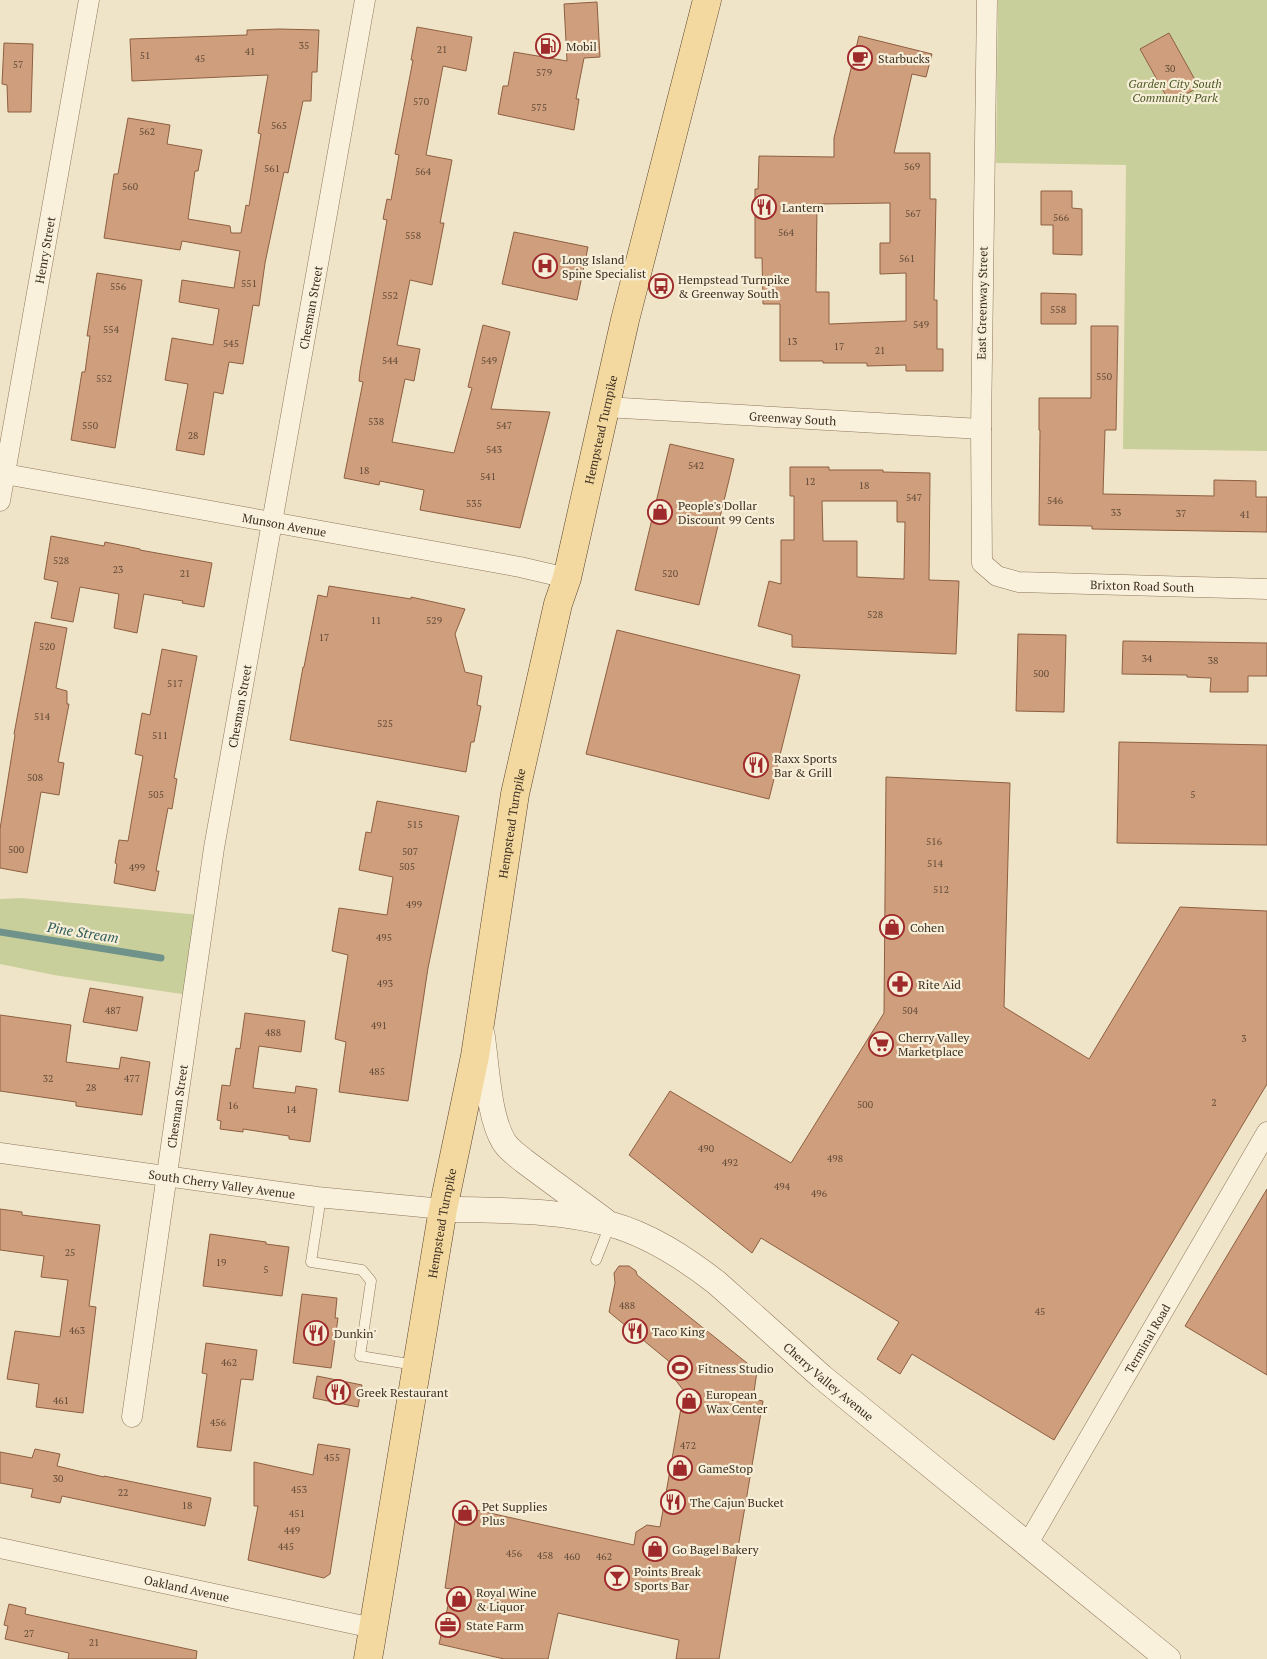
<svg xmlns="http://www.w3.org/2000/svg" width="1267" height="1659" viewBox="0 0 1267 1659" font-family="'PT Serif',serif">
<rect width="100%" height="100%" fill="#f0e4c8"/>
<!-- green -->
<g fill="#c9cf9b">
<polygon points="998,0 1267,0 1267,451 1123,449 1126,165 996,163"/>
<polygon points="22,898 200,915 188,995 54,975 0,964 0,899"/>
</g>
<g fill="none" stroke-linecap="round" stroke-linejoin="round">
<!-- stream -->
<polyline stroke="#6f938a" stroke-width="7" points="0,932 161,958"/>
</g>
<!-- building -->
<g fill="#cf9f7d" stroke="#8d5f41" fill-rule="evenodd">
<polygon points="597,2 600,57 584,58 576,99 579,99 574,130 498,114 503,86 508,86 514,52 567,61 564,4"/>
<polygon points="417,27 472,37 466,71 443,66 426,155 452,160 440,223 444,223 432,285 410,280 397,345 420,349 414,381 405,379 392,442 454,453 472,388 468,387 483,325 510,332 491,409 550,412 520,528 420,510 424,490 380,481 379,485 344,478 363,382 359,381 360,371 387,220 383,219 387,199 391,200 399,155 395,154 413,60 411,60"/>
<polygon points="279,29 319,30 317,72 312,72 311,101 303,101 288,173 284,172 265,263 259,306 253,305 243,364 229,362 223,394 214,392 204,455 176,450 188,384 165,380 172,338 213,345 219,309 179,302 182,280 234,288 240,251 182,241 180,250 104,238 114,174 118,174 128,118 170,125 167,144 202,150 198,171 195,171 188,219 230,226 231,233 241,233 246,205 249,206 261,134 258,133 268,75 132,81 130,39 247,35 247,30"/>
<polygon points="1169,33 1199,87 1170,103 1140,49"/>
<path d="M859,36L932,54L926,77L912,74L894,153H930V199H936L934,300H937V349H943V371H906V365L867,366V363H823V361H780V304H763L762,258H755V189H758L759,156L834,157V138ZM890,203V243H880V274L906,273V321L829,324V292H816L817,204Z"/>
<polygon points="4,43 33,44 31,112 8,112 7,85 2,84"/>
<polygon points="1041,191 1072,191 1072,208 1082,209 1082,255 1053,254 1053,225 1041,225"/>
<polygon points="514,232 588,247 577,300 502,284"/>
<polygon points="97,273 142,280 115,448 71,440 82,372 85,372 90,336 87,336"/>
<polygon points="1041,293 1076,294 1076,324 1041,324"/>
<polygon points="1091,326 1118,326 1116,430 1105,430 1103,494 1214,496 1214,480 1256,481 1256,497 1267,497 1267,532 1092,529 1092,526 1039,525 1040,430 1039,430 1039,398 1091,398"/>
<polygon points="670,444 734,459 699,605 635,590"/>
<path d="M790,467H829V470H883V472L930,473L929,580L959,581L956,654L792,647V635L758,626L769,581L781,584V540H794V496H790ZM822,501H897V522H905L904,579L857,577V541H823Z"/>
<polygon points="51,536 104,546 105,542 140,549 140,550 212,563 204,607 182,603 183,601 144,594 137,633 114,628 119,594 80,587 73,622 51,618 58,582 44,579"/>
<polygon points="329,586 411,599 411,597 465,609 455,634 465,672 482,676 477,705 481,706 474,742 471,742 466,772 290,740 303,667 304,667 318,595 327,597"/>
<polygon points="35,622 67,628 56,688 67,691 67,704 69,704 58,762 64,763 59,795 41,792 27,873 0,868 0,829 15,735 14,734"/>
<polygon points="617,630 800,675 769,799 586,754"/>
<polygon points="1018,634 1066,635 1064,712 1016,711"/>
<polygon points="1123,641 1267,643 1267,676 1248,676 1248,692 1210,692 1211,678 1187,677 1187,675 1122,674"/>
<polygon points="162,649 197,656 174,778 177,779 172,809 168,808 156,871 159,871 155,891 114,883 117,864 115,863 119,840 128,841 143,756 135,754 142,713 150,715"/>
<polygon points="1119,742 1267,745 1267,845 1117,843"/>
<polygon points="886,777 1010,783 1004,1007 1089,1059 1180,907 1267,911 1267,1084 1054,1440 912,1354 900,1374 877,1359 899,1322 761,1238 752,1253 629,1155 670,1091 791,1163 884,1013"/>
<polygon points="377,801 459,816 428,968 408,1101 339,1092 346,1042 335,1039 348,955 332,951 339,908 387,915 393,877 359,870 366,832 371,833"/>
<polygon points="90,988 143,997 137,1031 83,1022"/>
<polygon points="245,1013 305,1021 301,1052 259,1046 253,1088 295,1093 296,1086 317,1089 310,1142 289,1139 289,1136 243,1129 243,1132 220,1129 221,1121 217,1120 222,1085 230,1086 236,1048 240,1049"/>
<polygon points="0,1015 71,1025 66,1062 119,1069 121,1057 150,1062 142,1115 76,1106 76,1102 0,1091"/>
<polygon points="1267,1189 1267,1375 1185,1326"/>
<polygon points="0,1209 22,1212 22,1215 100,1225 89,1306 96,1307 83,1413 36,1407 39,1384 7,1379 15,1331 60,1337 68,1280 41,1277 44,1256 0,1250"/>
<polygon points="210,1234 266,1242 266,1244 289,1247 282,1296 203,1286"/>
<polygon points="619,1266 629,1266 636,1271 637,1275 757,1371 753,1399 763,1401 719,1659 676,1659 679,1640 558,1613 548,1659 504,1659 439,1644 452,1589 445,1588 455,1521 458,1513 467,1508 634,1545 636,1532 647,1525 660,1527 684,1391 670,1373 671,1363 609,1312 615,1283 614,1273"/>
<polygon points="302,1294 337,1298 335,1318 338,1318 331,1368 293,1363"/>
<polygon points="206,1343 257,1350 253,1380 241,1379 231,1451 197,1447 207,1374 202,1373"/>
<polygon points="317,1376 362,1385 358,1407 313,1398"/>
<polygon points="318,1444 350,1449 330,1574 324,1578 248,1560 258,1506 254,1506 254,1462 313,1475"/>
<polygon points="35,1449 60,1454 57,1466 104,1477 104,1476 211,1498 205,1526 62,1496 60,1503 31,1497 33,1489 0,1483 0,1452 32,1458"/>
<polygon points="9,1604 26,1608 25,1614 197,1651 196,1659 68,1659 69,1653 5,1639 8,1626 4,1625"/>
</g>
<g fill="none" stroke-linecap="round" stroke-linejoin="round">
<defs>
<g id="service">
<polyline points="321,1197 311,1262 362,1270 371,1281 360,1356 415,1365"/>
<polyline points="596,1260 610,1225"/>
</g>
<g id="minor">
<path id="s1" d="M987,0L981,429L982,563L997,576L1018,582L1267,589"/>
<path id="s2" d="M605,407L981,429"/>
<path id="s3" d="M0,473L520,567L567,578"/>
<path id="s4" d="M0,501L89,0"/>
<path id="s5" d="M0,1153L317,1197L443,1209"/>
<path id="s6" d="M132,1417L214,848L365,0"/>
<path id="s7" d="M1027,1545L1267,1132"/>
<path id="s8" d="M0,1548L373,1628"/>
</g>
<g id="tertiary">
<path d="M482,1034C487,1065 488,1116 504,1142C509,1150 517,1155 524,1161L604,1220"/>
<path id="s9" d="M443,1209C499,1211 556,1209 610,1224C650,1235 685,1258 717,1283L822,1377L1168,1659"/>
</g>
<g id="primary">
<path id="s10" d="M368,1659L443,1209L475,1056L515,794L558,604L567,578L625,320L707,0"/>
</g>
</defs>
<!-- service casing -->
<use href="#service" stroke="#8d765c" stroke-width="11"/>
<!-- minor casing -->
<use href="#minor" stroke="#8d765c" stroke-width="21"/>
<!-- tertiary casing -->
<use href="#tertiary" stroke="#8d765c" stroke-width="26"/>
<!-- primary casing -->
<use href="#primary" stroke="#5b4430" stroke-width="29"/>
<!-- service -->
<use href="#service" stroke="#faf1dc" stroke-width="10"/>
<!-- minor -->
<use href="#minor" stroke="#faf1dc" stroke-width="20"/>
<!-- tertiary -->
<use href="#tertiary" stroke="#faf1dc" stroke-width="25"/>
<!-- primary -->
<use href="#primary" stroke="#f3d9a0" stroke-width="28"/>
</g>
<!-- icons -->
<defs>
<symbol id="fuel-ring" viewBox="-11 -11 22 22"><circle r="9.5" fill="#f7eed8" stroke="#9e2a2b" stroke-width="1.5"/><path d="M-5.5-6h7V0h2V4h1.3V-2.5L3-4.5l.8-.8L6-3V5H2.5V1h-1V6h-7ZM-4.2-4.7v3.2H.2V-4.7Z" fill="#9e2a2b"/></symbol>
<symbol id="cafe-ring" viewBox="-11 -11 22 22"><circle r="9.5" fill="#f7eed8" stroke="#9e2a2b" stroke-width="1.5"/><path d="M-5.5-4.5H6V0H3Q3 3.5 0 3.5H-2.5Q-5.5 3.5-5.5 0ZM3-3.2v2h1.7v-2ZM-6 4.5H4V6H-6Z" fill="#9e2a2b"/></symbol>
<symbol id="restaurant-ring" viewBox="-11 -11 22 22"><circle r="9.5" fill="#f7eed8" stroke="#9e2a2b" stroke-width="1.5"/><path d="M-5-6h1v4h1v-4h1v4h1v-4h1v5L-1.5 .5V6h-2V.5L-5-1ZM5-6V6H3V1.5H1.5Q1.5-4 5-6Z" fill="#9e2a2b"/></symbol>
<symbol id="hospital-ring" viewBox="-11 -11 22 22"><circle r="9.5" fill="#f7eed8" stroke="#9e2a2b" stroke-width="1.5"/><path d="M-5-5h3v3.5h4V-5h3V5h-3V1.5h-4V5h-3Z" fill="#9e2a2b"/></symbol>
<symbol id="bus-ring" viewBox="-11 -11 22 22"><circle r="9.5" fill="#f7eed8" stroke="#9e2a2b" stroke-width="1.5"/><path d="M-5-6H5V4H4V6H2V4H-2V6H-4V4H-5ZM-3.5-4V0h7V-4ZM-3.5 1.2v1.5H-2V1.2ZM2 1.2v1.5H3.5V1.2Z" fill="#9e2a2b"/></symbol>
<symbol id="shop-ring" viewBox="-11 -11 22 22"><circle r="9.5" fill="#f7eed8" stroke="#9e2a2b" stroke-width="1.5"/><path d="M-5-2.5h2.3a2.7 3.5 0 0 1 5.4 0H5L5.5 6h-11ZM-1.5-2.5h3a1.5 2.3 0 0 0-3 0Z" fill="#9e2a2b"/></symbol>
<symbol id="pharmacy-ring" viewBox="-11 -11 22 22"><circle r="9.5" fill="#f7eed8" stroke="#9e2a2b" stroke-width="1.5"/><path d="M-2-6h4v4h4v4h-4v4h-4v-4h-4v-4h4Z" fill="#9e2a2b"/></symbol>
<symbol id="supermarket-ring" viewBox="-11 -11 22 22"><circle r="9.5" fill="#f7eed8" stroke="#9e2a2b" stroke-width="1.5"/><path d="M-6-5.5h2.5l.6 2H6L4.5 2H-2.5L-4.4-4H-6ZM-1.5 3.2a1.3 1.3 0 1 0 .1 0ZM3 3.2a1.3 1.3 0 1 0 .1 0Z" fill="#9e2a2b"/></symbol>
<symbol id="stadium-ring" viewBox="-11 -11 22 22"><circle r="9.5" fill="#f7eed8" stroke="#9e2a2b" stroke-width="1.5"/><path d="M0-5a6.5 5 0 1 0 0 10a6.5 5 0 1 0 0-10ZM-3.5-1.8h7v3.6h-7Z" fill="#9e2a2b"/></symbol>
<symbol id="bar-ring" viewBox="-11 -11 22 22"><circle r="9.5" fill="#f7eed8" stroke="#9e2a2b" stroke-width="1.5"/><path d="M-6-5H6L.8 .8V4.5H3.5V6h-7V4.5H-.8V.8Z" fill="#9e2a2b"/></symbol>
<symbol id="office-ring" viewBox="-11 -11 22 22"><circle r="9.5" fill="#f7eed8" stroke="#9e2a2b" stroke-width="1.5"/><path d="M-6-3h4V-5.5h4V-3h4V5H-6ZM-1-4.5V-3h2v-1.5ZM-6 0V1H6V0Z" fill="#9e2a2b"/></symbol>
</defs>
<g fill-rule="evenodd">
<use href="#fuel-ring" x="534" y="32" width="28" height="28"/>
<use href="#cafe-ring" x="846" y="44" width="28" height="28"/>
<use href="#restaurant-ring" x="750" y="193" width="28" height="28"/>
<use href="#hospital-ring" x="531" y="252" width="28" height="28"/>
<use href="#bus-ring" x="647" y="272" width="28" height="28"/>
<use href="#shop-ring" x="646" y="498" width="28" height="28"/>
<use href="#restaurant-ring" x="742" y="751" width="28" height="28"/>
<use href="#shop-ring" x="878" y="913" width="28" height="28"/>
<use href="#pharmacy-ring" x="886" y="970" width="28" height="28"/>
<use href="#supermarket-ring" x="867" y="1030" width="28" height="28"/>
<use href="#restaurant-ring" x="621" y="1317" width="28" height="28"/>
<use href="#restaurant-ring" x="302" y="1319" width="28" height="28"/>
<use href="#stadium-ring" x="666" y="1354" width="28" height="28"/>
<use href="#restaurant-ring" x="324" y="1378" width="28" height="28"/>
<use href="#shop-ring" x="675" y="1387" width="28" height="28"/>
<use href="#shop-ring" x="666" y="1454" width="28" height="28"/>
<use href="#restaurant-ring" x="659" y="1488" width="28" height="28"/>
<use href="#shop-ring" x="451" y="1499" width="28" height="28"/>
<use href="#shop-ring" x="641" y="1535" width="28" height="28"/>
<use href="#bar-ring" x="603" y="1564" width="28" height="28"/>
<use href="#shop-ring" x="445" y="1585" width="28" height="28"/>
<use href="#office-ring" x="434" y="1611" width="28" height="28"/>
</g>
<g text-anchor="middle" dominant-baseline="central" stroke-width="4.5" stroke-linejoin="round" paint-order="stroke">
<!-- number labels -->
<g font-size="10" fill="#624a37">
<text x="304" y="45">35</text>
<text x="442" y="49">21</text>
<text x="250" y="51">41</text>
<text x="145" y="55">51</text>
<text x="200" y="58">45</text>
<text x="18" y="64">57</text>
<text x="1170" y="68">30</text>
<text x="544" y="72">579</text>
<text x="421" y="101">570</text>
<text x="539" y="107">575</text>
<text x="279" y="125">565</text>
<text x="147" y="131">562</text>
<text x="912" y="166">569</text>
<text x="272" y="168">561</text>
<text x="423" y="171">564</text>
<text x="130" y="186">560</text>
<text x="913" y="213">567</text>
<text x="1061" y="217">566</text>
<text x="786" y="232">564</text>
<text x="413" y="235">558</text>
<text x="907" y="258">561</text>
<text x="249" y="283">551</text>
<text x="118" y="286">556</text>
<text x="390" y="295">552</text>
<text x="1058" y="309">558</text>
<text x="921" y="324">549</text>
<text x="111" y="329">554</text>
<text x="792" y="341">13</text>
<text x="231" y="343">545</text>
<text x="839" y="346">17</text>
<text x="880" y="350">21</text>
<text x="390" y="360">544</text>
<text x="489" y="360">549</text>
<text x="1104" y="376">550</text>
<text x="104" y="378">552</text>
<text x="376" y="421">538</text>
<text x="90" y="425">550</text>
<text x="504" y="425">547</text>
<text x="193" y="435">28</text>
<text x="494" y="449">543</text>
<text x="696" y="465">542</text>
<text x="364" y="470">18</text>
<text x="488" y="476">541</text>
<text x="810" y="481">12</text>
<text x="864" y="485">18</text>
<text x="914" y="497">547</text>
<text x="1055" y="500">546</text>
<text x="474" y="503">535</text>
<text x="1116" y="512">33</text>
<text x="1181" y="513">37</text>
<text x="1245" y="514">41</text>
<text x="61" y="560">528</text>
<text x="118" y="569">23</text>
<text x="185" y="573">21</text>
<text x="670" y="573">520</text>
<text x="875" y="614">528</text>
<text x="376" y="620">11</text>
<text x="434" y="620">529</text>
<text x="324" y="637">17</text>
<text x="47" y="646">520</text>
<text x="1147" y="658">34</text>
<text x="1213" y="660">38</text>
<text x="1041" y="673">500</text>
<text x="175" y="683">517</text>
<text x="42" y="716">514</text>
<text x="385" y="723">525</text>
<text x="160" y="735">511</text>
<text x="35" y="777">508</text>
<text x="156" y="794">505</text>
<text x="1193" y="794">5</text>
<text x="415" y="824">515</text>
<text x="934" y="841">516</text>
<text x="16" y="849">500</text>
<text x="410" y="851">507</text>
<text x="935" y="863">514</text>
<text x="407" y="866">505</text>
<text x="137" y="867">499</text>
<text x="941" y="889">512</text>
<text x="414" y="904">499</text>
<text x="384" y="937">495</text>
<text x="385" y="983">493</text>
<text x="113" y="1010">487</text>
<text x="910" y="1010">504</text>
<text x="379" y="1025">491</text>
<text x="273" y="1032">488</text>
<text x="1244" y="1038">3</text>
<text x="377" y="1071">485</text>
<text x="48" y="1078">32</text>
<text x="132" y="1078">477</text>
<text x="91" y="1087">28</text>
<text x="1214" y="1102">2</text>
<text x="865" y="1104">500</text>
<text x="233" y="1105">16</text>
<text x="291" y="1109">14</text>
<text x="706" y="1148">490</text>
<text x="835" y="1158">498</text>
<text x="730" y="1162">492</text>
<text x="782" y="1186">494</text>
<text x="819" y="1193">496</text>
<text x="70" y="1252">25</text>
<text x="221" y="1262">19</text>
<text x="266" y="1269">5</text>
<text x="627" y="1305">488</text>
<text x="1040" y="1311">45</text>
<text x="77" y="1330">463</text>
<text x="229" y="1362">462</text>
<text x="61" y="1400">461</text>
<text x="218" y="1422">456</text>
<text x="688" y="1445">472</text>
<text x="332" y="1457">455</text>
<text x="58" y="1478">30</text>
<text x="299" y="1489">453</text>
<text x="123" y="1492">22</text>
<text x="187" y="1505">18</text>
<text x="297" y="1513">451</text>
<text x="292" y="1530">449</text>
<text x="286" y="1546">445</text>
<text x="514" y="1553">456</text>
<text x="545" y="1555">458</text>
<text x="572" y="1556">460</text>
<text x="604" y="1556">462</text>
<text x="29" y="1633">27</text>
<text x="94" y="1642">21</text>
</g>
<!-- poi labels -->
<g font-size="12" fill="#3d2e20" stroke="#f7eed8" text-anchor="start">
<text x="566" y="46">Mobil</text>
<text x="878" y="58">Starbucks</text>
<text x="782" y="207">Lantern</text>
<text x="562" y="259">Long Island<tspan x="562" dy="14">Spine Specialist</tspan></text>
<text x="678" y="279">Hempstead Turnpike<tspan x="678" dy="14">&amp; Greenway South</tspan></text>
<text x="678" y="505">People's Dollar<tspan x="678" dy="14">Discount 99 Cents</tspan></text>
<text x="774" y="758">Raxx Sports<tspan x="774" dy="14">Bar &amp; Grill</tspan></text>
<text x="910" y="927">Cohen</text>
<text x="918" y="984">Rite Aid</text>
<text x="898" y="1037">Cherry Valley<tspan x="898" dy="14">Marketplace</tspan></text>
<text x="652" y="1331">Taco King</text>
<text x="334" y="1333">Dunkin'</text>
<text x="698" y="1368">Fitness Studio</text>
<text x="356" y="1392">Greek Restaurant</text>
<text x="706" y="1394">European<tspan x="706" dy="14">Wax Center</tspan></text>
<text x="698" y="1468">GameStop</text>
<text x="690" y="1502">The Cajun Bucket</text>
<text x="482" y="1506">Pet Supplies<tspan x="482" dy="14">Plus</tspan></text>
<text x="672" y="1549">Go Bagel Bakery</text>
<text x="634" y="1571">Points Break<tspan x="634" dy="14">Sports Bar</tspan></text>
<text x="476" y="1592">Royal Wine<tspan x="476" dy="14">&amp; Liquor</tspan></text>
<text x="466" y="1625">State Farm</text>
</g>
<!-- park labels -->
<g font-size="12" font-style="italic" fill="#4d5a26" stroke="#f7eed8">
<text x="1175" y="83">Garden City South<tspan x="1175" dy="14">Community Park</tspan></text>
</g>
<!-- street labels -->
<g font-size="12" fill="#3d2e20" stroke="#f7eed8">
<text stroke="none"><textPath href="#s4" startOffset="255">Henry Street</textPath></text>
<text transform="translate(982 303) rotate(-89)">East Greenway Street</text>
<text stroke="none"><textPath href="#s6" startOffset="1124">Chesman Street</textPath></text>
<text stroke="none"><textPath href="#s2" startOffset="188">Greenway South</textPath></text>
<text stroke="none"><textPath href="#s10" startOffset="1252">Hempstead Turnpike</textPath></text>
<text stroke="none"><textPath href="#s3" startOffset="289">Munson Avenue</textPath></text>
<text stroke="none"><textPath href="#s1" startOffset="729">Brixton Road South</textPath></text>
<text stroke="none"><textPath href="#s6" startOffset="719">Chesman Street</textPath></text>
<text stroke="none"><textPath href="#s10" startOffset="848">Hempstead Turnpike</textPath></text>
<text stroke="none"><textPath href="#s6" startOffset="314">Chesman Street</textPath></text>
<text stroke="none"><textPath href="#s5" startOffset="224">South Cherry Valley Avenue</textPath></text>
<text stroke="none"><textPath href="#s10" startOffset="442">Hempstead Turnpike</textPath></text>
<text stroke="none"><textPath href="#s7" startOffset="239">Terminal Road</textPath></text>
<text stroke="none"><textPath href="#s9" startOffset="440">Cherry Valley Avenue</textPath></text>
<text stroke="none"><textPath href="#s8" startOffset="191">Oakland Avenue</textPath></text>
</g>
<!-- water labels -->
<g font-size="14" font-style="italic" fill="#2f5d5a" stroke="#f7eed8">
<text transform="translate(83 932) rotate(9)">Pine Stream</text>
</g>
</g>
</svg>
